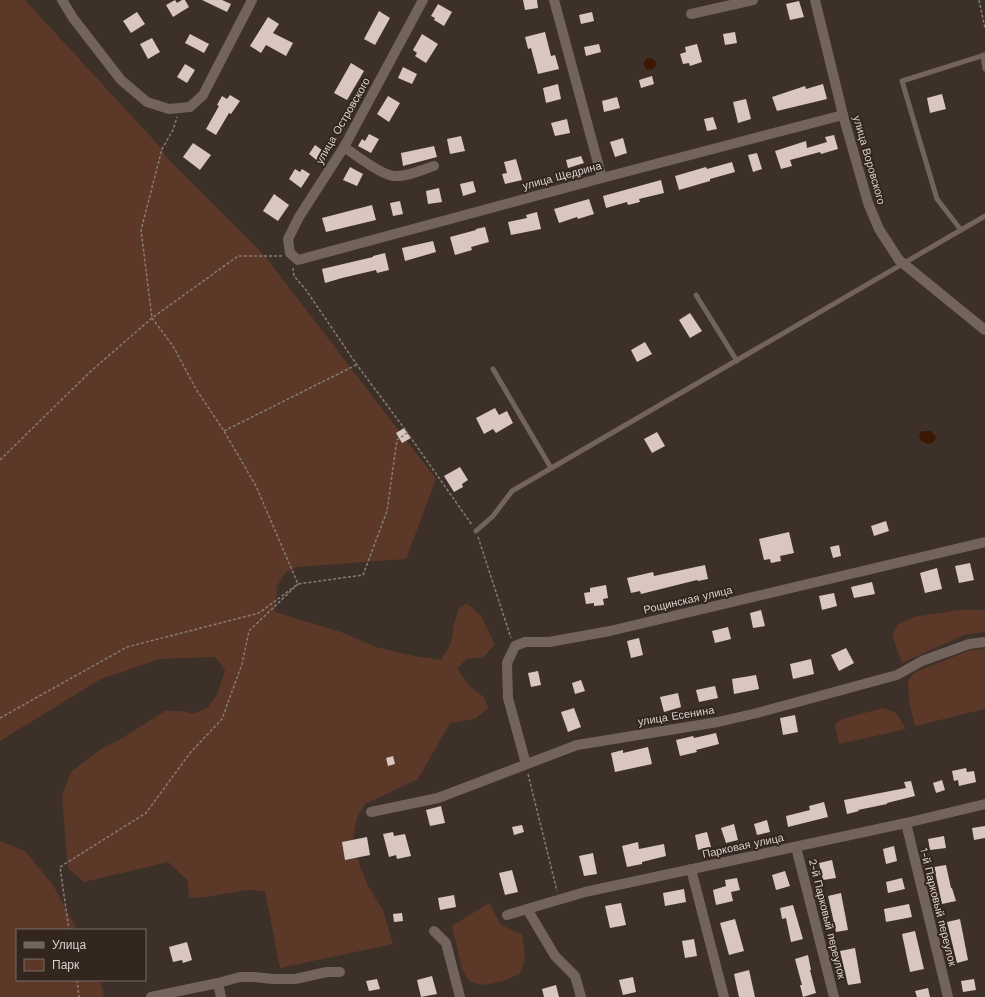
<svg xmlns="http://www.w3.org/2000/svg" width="985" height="997" viewBox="0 0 985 997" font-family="'Work Sans',sans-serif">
<rect width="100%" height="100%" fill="#3d3029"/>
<!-- green -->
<g fill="#5b3827">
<polygon points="0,0 25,0 162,149 166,157 265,256 436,479 406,559 297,567 286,572 277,586 275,612 341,632 376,647 414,656 441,660 451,643 455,620 459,608 467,603 481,616 495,645 483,657 467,659 457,668 469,686 484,697 488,708 475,719 450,723 418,779 365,804 357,818 353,837 360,866 368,886 383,910 393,944 280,968 265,891 247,890 205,897 189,898 188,881 168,862 84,882 68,868 62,796 71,772 101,749 119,740 165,711 182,711 193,714 207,708 217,695 225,670 215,657 160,659 101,679 0,741"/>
<polygon points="958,610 985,610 985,632 964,635 902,663 892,635 898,625 914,617"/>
<polygon points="985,649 985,709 915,726 909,701 908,680 916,672 970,650"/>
<polygon points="883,708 896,713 906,729 839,744 835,724 842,719"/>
<polygon points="0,841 25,851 53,885 77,930 17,930 17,980 100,980 104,997 0,997"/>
<polygon points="489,903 501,925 522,934 525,954 523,966 519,974 504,981 482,985 469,981 462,969 452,926"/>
</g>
<!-- water -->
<g fill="#3c1702">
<circle cx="650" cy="64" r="6"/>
<polygon points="922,431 931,431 936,437 934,442 928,444 921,441 919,435"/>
</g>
<!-- building -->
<g fill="#d9c7bf">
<polygon points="175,0 177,3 182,0 185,0 189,7 173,17 166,5"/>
<polygon points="202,0 222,0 231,4 227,12"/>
<polygon points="523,0 537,0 538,8 525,10"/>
<polygon points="799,1 804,17 790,20 786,4"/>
<polygon points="438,4 452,12 444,26 434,20 435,18 431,16"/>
<polygon points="379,11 390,18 375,45 364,39"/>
<polygon points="137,12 145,24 131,33 123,21"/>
<polygon points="592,12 594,21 581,24 579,15"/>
<polygon points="268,17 279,24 273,33 293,43 286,56 266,45 261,53 250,46"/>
<polygon points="545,32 551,56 555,55 559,69 538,74 531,48 528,49 525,37"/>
<polygon points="735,32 737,43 725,45 723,34"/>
<polygon points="190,34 209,44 204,53 185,43"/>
<polygon points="422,34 438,44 426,63 415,56 417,53 413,50"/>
<polygon points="152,38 160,52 148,59 140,44"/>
<polygon points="599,44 601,52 586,56 584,47"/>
<polygon points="697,44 702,62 690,66 689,63 683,64 680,54 686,52 685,47"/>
<polygon points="351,63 364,71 347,100 334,93"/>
<polygon points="185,64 195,70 187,83 177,77"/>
<polygon points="403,67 417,74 412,84 398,78"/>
<polygon points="652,76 654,84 641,88 639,80"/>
<polygon points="558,84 561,99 546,103 543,88"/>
<polygon points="823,84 827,99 777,111 772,97 805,86 806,89"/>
<polygon points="942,94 946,109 930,113 927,98"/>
<polygon points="230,95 240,101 231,114 229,113 216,135 206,129 219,106 217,105 222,96 227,99"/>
<polygon points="388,96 400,103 389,122 377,114"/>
<polygon points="617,97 620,108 604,112 602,101"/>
<polygon points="746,99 751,119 738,123 733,102"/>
<polygon points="713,117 717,129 707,131 704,119"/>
<polygon points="567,119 570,133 555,136 551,123"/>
<polygon points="369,134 379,139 371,153 358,146 362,139 365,141"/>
<polygon points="834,135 838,149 821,154 820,152 790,160 792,166 781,169 775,151 806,141 807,148 827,142 825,137"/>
<polygon points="461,136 465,151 450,154 447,139"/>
<polygon points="623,138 627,153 615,157 610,142"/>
<polygon points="193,143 211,155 200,170 183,157"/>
<polygon points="315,145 326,153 319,162 309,154"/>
<polygon points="434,146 437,157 403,166 401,153"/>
<polygon points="757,153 762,169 753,172 748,155"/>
<polygon points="581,156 584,163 568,168 566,160"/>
<polygon points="516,159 522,180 505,184 502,174 507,173 504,162"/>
<polygon points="732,162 735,172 710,179 710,181 679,190 675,176 706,167 707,169"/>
<polygon points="350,167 363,174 357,186 343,180"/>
<polygon points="295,169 300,172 302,169 310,174 301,188 289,179"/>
<polygon points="661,180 664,193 639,199 640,202 628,205 627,202 606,208 603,196"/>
<polygon points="473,181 476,192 463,196 460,184"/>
<polygon points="439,188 442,202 428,204 426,191"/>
<polygon points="274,194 289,205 278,221 263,211"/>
<polygon points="589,199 594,214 578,219 577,217 559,223 554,209"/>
<polygon points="400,201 403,214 393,216 390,203"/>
<polygon points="372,205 376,220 326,232 322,218"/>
<polygon points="537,212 541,229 511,235 508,222 527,218 526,215"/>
<polygon points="485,227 489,242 471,247 472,250 455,255 450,237 476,230 476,229"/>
<polygon points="433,241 436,252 405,261 402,248"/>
<polygon points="385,253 389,270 377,273 376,270 342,278 325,283 322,269 373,257 373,256"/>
<polygon points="690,313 702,331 690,338 679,320"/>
<polygon points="645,342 652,354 637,362 631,350"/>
<polygon points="495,408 499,415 507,411 513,423 496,433 493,429 484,434 476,418"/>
<polygon points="404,428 411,438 402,443 396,433"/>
<polygon points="657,432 665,446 652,453 644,439"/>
<polygon points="460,467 468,480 462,484 463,487 454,492 444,476"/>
<polygon points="886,521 889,531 874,536 871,526"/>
<polygon points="789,532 794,553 780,556 781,561 771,563 770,559 764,560 759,539"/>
<polygon points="839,545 841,556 833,558 830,547"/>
<polygon points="970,563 974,580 959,583 955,566"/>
<polygon points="705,565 708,579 698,581 697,580 641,594 640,591 631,593 627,578 653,572 654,576"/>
<polygon points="937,568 942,589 925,593 920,573"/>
<polygon points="872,582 875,594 854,598 851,587"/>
<polygon points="606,585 608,598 603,599 604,605 594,606 594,603 586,604 584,593 590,592 590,588"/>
<polygon points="834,593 837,606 822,610 819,596"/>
<polygon points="761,610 765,626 753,628 750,613"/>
<polygon points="728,627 731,639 715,643 712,631"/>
<polygon points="639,638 643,655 631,658 627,641"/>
<polygon points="846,648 854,663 839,671 831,655"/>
<polygon points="811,659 814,674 793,679 790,664"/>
<polygon points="538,671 541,685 531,687 528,673"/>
<polygon points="756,675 759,689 734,694 732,679"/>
<polygon points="581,680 585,691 575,694 572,683"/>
<polygon points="715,686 718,698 699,702 696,690"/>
<polygon points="678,693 681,707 664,712 660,697"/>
<polygon points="574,708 581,727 568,732 561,712"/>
<polygon points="795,715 798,732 783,735 780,718"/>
<polygon points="716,733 719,744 696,750 697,752 680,756 676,740 693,736 694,738"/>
<polygon points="648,747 652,764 615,772 611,753 623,750 623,753"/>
<polygon points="393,756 395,764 388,766 386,758"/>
<polygon points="966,768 967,772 974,771 976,782 959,786 958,780 954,781 952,771"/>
<polygon points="942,780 945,790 936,793 933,783"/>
<polygon points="911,781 915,796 887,803 887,804 858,810 859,811 847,814 844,800 906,788 904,782"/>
<polygon points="824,802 828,817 788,827 786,816 810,810 809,806"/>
<polygon points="441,806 445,823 430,826 426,810"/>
<polygon points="767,820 770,832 757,835 754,824"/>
<polygon points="734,824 738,840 726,843 721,828"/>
<polygon points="522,825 524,832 514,835 512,827"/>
<polygon points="985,826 985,838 974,840 972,828"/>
<polygon points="393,832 394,836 405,834 411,856 397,859 396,855 389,857 383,834"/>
<polygon points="707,832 711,847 698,850 695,835"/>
<polygon points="944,836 946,848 930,850 928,839"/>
<polygon points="367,837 370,855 345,860 342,842"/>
<polygon points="638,842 639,849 664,844 666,856 642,862 642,864 627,867 622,846"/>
<polygon points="894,846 897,861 886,864 883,849"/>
<polygon points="593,853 597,874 584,876 579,856"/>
<polygon points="832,860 836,878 823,880 819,863"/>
<polygon points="946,865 951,888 952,888 956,901 942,904 934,867"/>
<polygon points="512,870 518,892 505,895 499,873"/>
<polygon points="785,871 790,886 776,890 772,875"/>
<polygon points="737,878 740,890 731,892 733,901 716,905 713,890 726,886 725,880"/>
<polygon points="902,878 905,889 888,893 886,882"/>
<polygon points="684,889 686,902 665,906 663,893"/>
<polygon points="841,893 848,930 836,932 828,896"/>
<polygon points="454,895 456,907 440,910 438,898"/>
<polygon points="621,903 626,925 610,928 605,906"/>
<polygon points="909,904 912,917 886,922 884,909"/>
<polygon points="793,905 803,939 791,942 786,918 782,919 780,908"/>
<polygon points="402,913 403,921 394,922 393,914"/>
<polygon points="735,919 744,951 729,955 720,923"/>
<polygon points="960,919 968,960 957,963 947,922"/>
<polygon points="915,931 924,969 910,972 902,934"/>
<polygon points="694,939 697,956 685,958 682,941"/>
<polygon points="187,942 192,960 183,963 182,960 173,962 169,947"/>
<polygon points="855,948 861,983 848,985 840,951"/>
<polygon points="808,955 811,970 810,970 816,993 803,997 800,985 802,985 795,959"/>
<polygon points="749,970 755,997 739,997 734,974"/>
<polygon points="432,976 437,994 421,997 417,980"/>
<polygon points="633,977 636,992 623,995 619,980"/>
<polygon points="377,979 380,989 369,991 366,981"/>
<polygon points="974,979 976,990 963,992 961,981"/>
<polygon points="556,985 559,997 544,997 542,989"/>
<polygon points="928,988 930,997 917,997 915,991"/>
</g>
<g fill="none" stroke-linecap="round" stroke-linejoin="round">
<!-- path -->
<g stroke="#877c77" stroke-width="1.5" stroke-dasharray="3 2" stroke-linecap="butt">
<polyline points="979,0 985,28"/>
<polyline points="282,256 238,256 152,318 173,346 196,389 224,431 256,486 298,584 363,575 387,511 397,440 407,433"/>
<polyline points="293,268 294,276 306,290 357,365 404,428 472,525"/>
<polyline points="224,431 356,365"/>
<polyline points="0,460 90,372 152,318 141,230 162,149 173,130 177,117"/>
<polyline points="478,537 511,638"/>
<polyline points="0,718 127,647 259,613 298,584 249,631 242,664 222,719 190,753 146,813 60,867 69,930"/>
<polyline points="528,774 557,891"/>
<polyline points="77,980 79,997"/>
</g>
<!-- service -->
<g stroke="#72635c" stroke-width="5">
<polyline points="983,55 985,69"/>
<polyline points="961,230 937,199 902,81 985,55"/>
<polyline points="696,295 737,361"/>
<polyline points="493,369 551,468"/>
<polyline points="476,531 493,516 512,491 985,216"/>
</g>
<!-- minor -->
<g stroke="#72635c" stroke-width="10">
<polyline points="62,0 73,18 121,80 147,102 169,109 190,107 203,95 252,0"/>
<polyline points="423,0 344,147 299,217 288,239 290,253 298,260 602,178 843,115"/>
<polyline points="554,0 602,178"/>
<polyline points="815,0 843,115 868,203 879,229 899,260 985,330"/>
<polyline points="691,14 753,0"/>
<path d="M344,147C356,155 381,175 394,176C407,177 421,170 434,166"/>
<polyline points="526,764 508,698 507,663 515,646 525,642 549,642 610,631 985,542"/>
<polyline points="371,812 438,798 577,745 718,722 757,713 897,675 922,661 969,644 985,642"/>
<polyline points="906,823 948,997"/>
<polyline points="796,847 834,997"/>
<polyline points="691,869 724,997"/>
<polyline points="527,909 555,956 575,976 581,997"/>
<polyline points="507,915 585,892 906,823 985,804"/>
<polyline points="434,931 446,943 460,997"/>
<polyline points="218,983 240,977 254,977 273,979 295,979 327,972 340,972"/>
<polyline points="151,997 218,983 221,997"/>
</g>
</g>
<g text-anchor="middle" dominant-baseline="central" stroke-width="4" stroke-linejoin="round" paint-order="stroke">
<!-- street labels -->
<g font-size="11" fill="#dbd2ce" stroke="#33261f">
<text transform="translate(343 121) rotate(-60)">улица Островского</text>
<text transform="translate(869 160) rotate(74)">улица Воровского</text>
<text transform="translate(562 176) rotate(-15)">улица Щедрина</text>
<text transform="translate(688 600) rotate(-13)">Рощинская улица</text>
<text transform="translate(676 716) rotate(-9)">улица Есенина</text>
<text transform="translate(743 846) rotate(-12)">Парковая улица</text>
<text transform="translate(938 907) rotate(76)">1-й Парковый переулок</text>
<text transform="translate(827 919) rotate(76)">2-й Парковый переулок</text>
</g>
</g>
<!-- legend -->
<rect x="16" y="929" width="130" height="52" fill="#33261f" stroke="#766b65"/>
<rect x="24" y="942" width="20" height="6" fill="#72635c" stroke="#766b65"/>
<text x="52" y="949" font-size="12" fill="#dbd2ce">Улица</text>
<rect x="24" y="959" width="20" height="12" fill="#5b3827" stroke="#766b65"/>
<text x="52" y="969" font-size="12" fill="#dbd2ce">Парк</text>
</svg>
